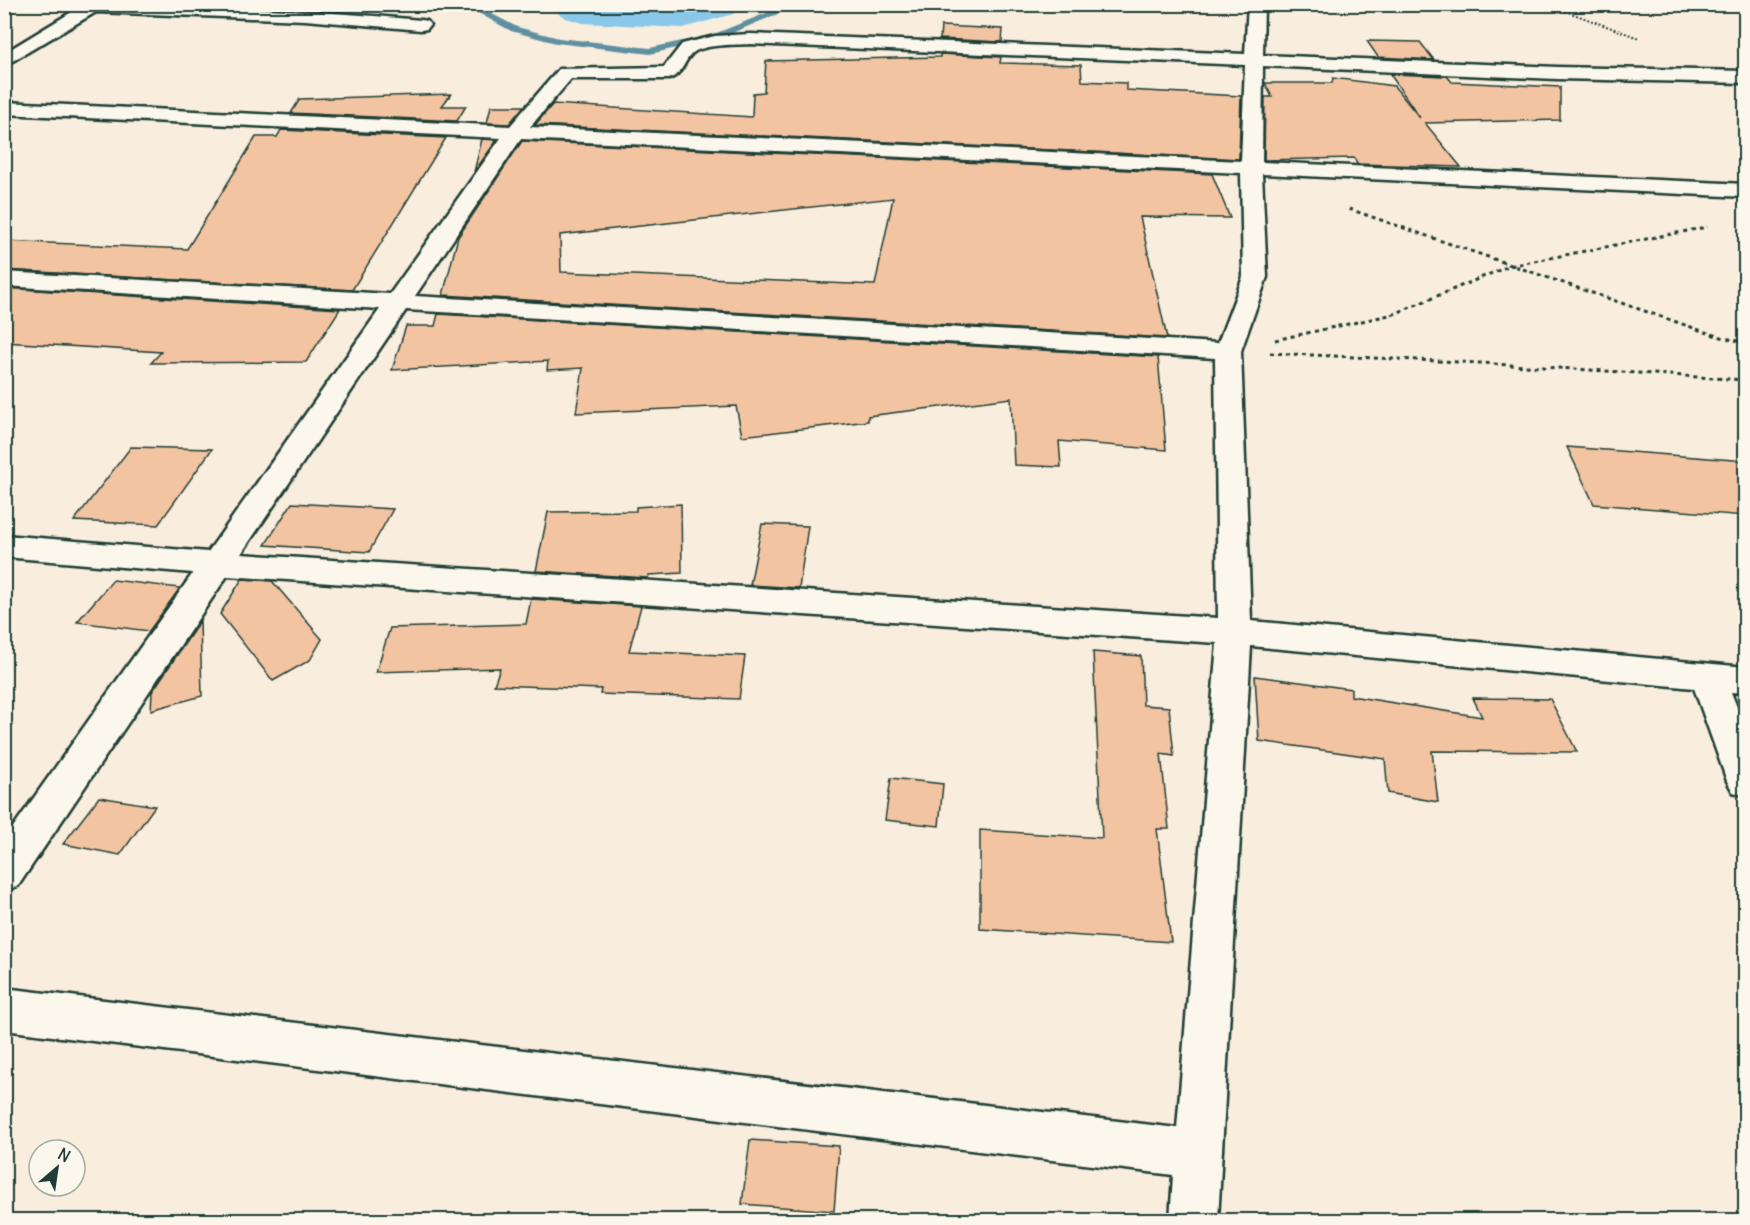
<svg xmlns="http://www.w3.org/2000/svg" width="1750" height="1225" viewBox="0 0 1750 1225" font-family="Delius,sans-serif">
<rect width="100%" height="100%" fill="#f9eddd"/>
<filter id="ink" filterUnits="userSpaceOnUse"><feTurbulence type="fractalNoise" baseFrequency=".0167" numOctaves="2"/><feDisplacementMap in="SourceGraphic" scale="12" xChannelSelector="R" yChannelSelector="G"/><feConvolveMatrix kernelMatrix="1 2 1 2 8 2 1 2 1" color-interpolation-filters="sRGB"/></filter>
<g filter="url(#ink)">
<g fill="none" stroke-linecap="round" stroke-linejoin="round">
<!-- stream -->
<polygon fill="#5f90a1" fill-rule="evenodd" points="462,4 473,4 517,27 559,38 650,48 714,34 789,4 802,4 720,38 650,54 556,43 511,31"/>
<!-- river -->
<polygon fill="#8ac8ea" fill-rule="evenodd" points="552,4 740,4 733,14 683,28 583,23 566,18 559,14"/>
</g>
<!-- building -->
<g fill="#f2c4a2" stroke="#1f3d34" stroke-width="1.5" fill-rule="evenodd">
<polygon points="941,26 1003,29 1002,42 940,39"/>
<polygon points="1367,41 1420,42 1434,60 1378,57"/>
<polygon points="940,54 1001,57 1000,63 1081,65 1082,81 1126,83 1126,90 1241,96 1239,159 535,125 553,104 752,117 753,93 764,92 766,61 940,57"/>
<polygon points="1390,74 1447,76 1452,82 1560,87 1560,120 1425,123 1461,167 1357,164 1354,158 1264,160 1265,97 1272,97 1265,83 1332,83 1333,78 1394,86 1420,118"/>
<polygon points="451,94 442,106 466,106 457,121 291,113 300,99"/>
<polygon points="491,106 524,106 509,124 487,123"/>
<polygon points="281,130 446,138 352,290 4,270 4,241 187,249 256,137 277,137"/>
<polygon points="482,139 497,140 474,172"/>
<path d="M522,141L1212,174L1230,218L1140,217L1167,338L443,295L458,237ZM893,198L875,285L561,272L560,235Z"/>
<polygon points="4,288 340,309 306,362 151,363 161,352 4,342"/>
<polygon points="438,314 1158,357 1166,450 1059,441 1061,467 1014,465 1011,398 868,416 868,421 742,436 736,406 576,413 583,368 547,370 548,361 392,370 406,326 435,326"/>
<polygon points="131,447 212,449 158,525 74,521"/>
<polygon points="1567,447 1746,461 1746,516 1594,504"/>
<polygon points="292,503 393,509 369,552 265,545"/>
<polygon points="681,504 682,573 649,575 648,578 536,571 548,512 636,511 636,507"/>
<polygon points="762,524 808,526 799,588 750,585"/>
<polygon points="242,579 272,581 322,639 310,660 273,681 220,614"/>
<polygon points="113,580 180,588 149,631 77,622"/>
<polygon points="531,599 641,606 629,651 745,656 739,699 600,694 601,689 494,685 500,668 376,672 390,628 526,624"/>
<polygon points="200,621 202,696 151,710 152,692"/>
<polygon points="1093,652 1141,656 1143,705 1169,707 1174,756 1161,754 1169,829 1157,829 1171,942 980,929 980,830 1102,838"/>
<polygon points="1255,676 1351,689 1351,696 1482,717 1473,698 1550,699 1577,752 1432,751 1438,802 1388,793 1385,759 1259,741"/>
<polygon points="891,778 943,784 939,826 885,820"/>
<polygon points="99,797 155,806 120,855 63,844"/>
<polygon points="750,1140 839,1146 834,1211 742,1204"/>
</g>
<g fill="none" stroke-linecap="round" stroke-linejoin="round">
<defs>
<g id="minor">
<path d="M85,4C198,4 309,10 421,20L427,21L430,25L427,29L421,30L305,20L96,12L4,66V53Z"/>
<path d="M1248,4H1264L1263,55L1557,67L1746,71V83L1557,79L1263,66L1262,162L1746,184V197L1262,174L1267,277L1241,351L1251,621L1746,667V693L1731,692L1746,730V796L1733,792L1727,781L1694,688L1251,646L1218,1220H1170L1173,1175L4,1030V988L1177,1128L1217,643L227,576L18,886L4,891V840L193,573L4,557V535L208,552L380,309L4,286V272L390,294L501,138L4,114V102L510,126L559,69L664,67L682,44L715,36L750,34L1245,54ZM750,44L1245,65L1241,161L530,127L571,79H669C683,75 684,59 694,52C706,44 736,45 750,44ZM521,139L1241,173L1243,277L1218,343L415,296ZM406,310L1215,358L1218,618L241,554Z"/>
</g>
</defs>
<!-- minor casing -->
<use href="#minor" stroke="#1f3d34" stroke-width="5"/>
<!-- path-far1 -->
<polyline stroke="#1f3d34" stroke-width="2" stroke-dasharray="2 2" stroke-linecap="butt" points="1546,4 1639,38"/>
<!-- path -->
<g stroke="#1f3d34" stroke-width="3" stroke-dasharray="4 4" stroke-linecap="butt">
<polyline points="1349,209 1717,336 1746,343"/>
<polyline points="1275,340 1394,314 1509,266 1707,227"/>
<polyline points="1270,353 1480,363 1746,380"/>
</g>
<!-- minor -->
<use href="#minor" fill="#fbf7ec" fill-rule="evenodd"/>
</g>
</g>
<!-- margin -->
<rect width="1750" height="1225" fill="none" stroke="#fbf7ec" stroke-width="24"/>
<rect x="12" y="12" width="1726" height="1201" fill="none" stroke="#1f3d34" stroke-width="2" filter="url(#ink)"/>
<!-- north arrow -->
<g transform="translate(57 1168) rotate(29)"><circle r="28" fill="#fbf7ec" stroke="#a3ada2" stroke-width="1.5"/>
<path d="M0-4.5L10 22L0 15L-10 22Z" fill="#1f3d34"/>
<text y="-9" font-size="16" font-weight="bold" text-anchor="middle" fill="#1f3d34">N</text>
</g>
</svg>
